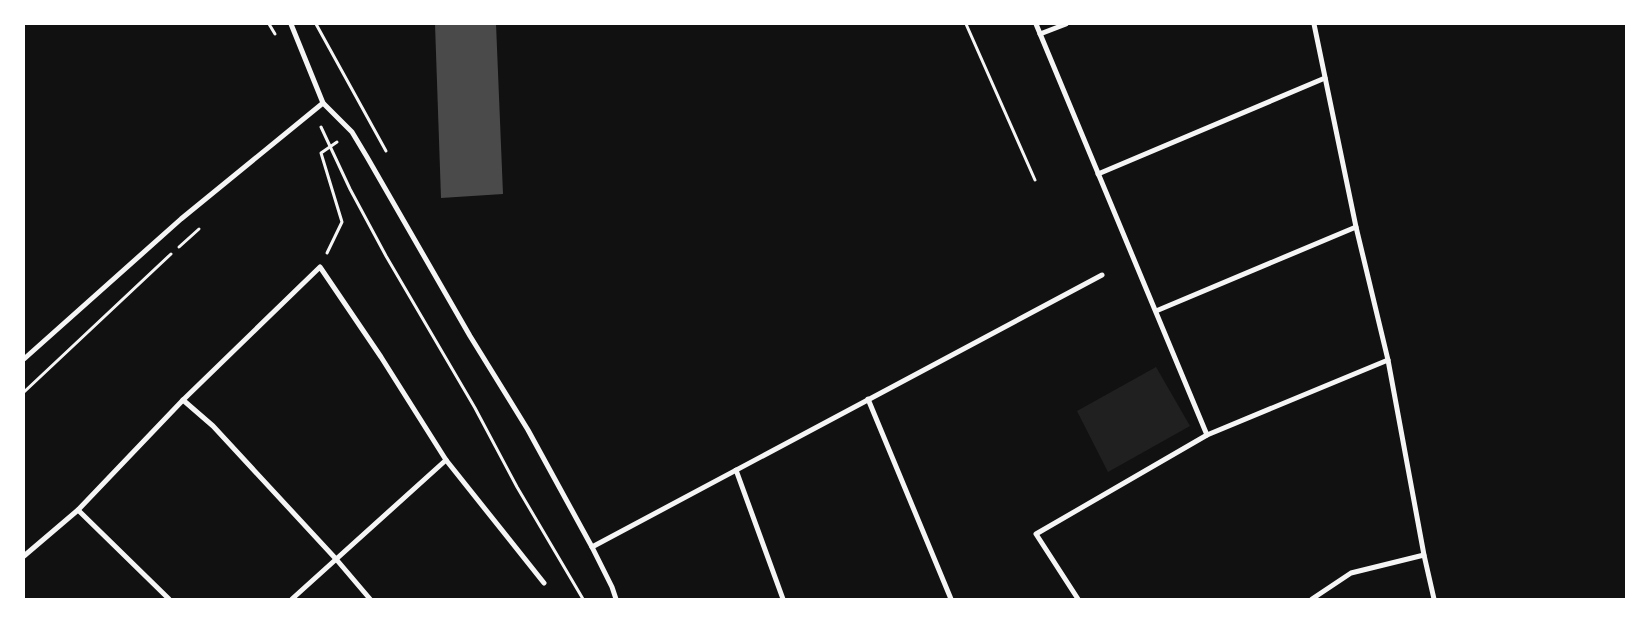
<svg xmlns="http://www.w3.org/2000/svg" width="1650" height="623" viewBox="0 0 1650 623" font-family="'Playfair Display',serif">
<rect width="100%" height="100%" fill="#111"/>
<!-- green -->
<polygon fill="#202020" points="1156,367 1190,426 1108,472 1077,411"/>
<!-- building -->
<polygon fill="#4a4a4a" points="435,24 496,24 503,194 441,198"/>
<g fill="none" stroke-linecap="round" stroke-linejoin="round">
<!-- path -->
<g stroke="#f5f5f5" stroke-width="3">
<polyline points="269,24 275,34"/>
<polyline points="316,24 386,151"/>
<polyline points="966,24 1035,180"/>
<polyline points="321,127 350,189 386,256 475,408 517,487 583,599"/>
<polyline points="179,247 199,229"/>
<polyline points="327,253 342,222 321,153 337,142"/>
<polyline points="24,392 171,254"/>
</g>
<!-- minor -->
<g stroke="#f5f5f5" stroke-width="5">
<polyline points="291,24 323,103 352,132 367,157 470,336 528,430 592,547 612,587 616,599"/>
<polyline points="1036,24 1207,435 1036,534 1078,599"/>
<polyline points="1314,24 1356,227 1388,360 1424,555 1434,599"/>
<polyline points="1040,34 1066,24"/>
<polyline points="1098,174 1325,78"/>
<polyline points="1156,311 1356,227"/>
<polyline points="24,359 181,219 323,103"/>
<polyline points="868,399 951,599"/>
<polyline points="183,400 213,426 336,559 370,599"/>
<polyline points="1207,435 1388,360"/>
<polyline points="736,470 783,599"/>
<polyline points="78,510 169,599"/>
<polyline points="592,547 1102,275"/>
<polyline points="24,556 78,510 183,400 320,267 381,357 446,460 544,583"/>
<polyline points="292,599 446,460"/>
<polyline points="1312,599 1351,573 1424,555"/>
</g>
</g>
<!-- border -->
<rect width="1650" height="623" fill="none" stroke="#ffffff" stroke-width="50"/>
</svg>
